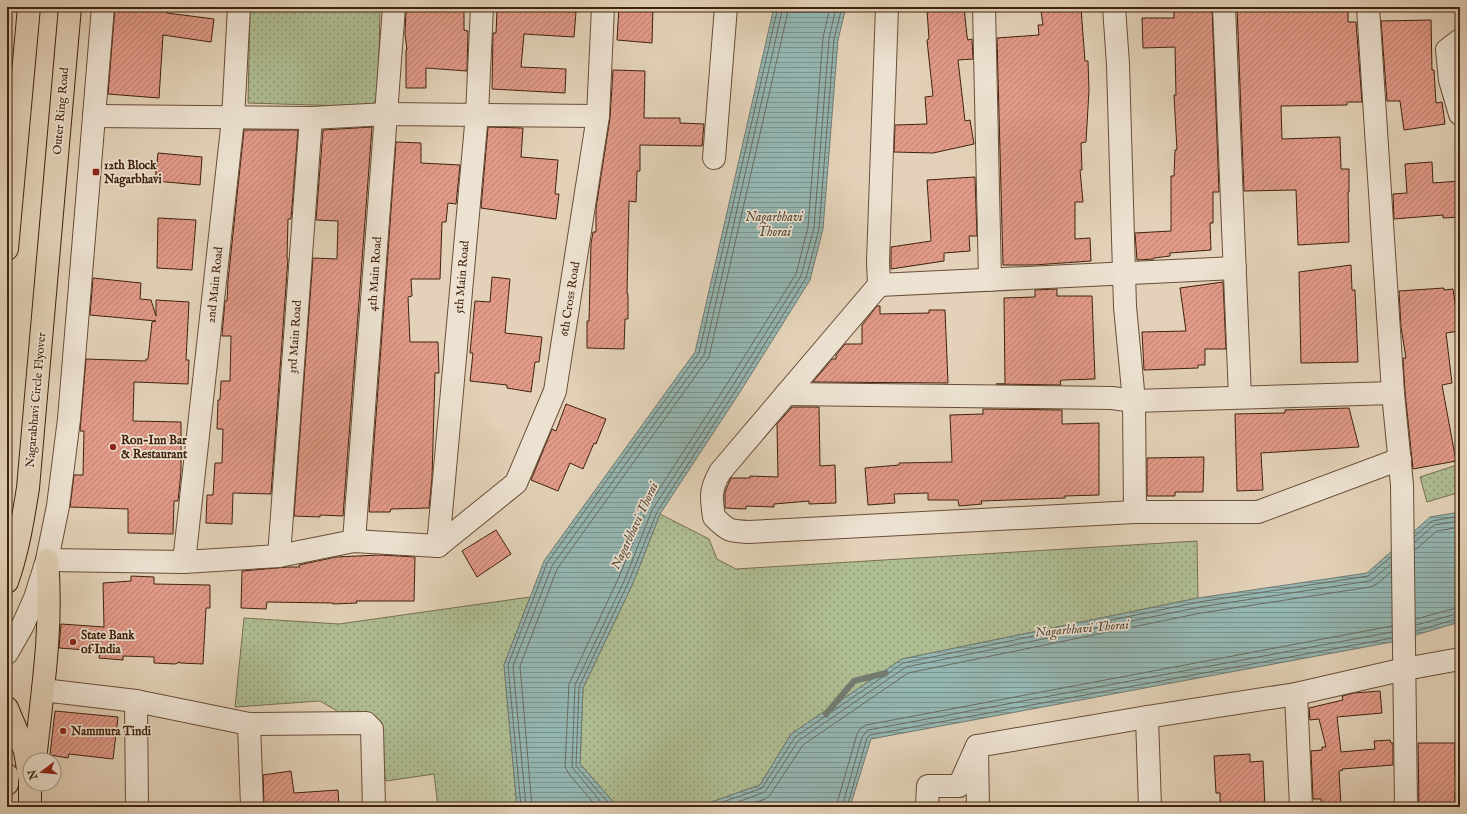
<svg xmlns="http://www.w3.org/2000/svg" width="1467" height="814" viewBox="0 0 1467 814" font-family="'IM FELL English',serif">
<defs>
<pattern id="park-dots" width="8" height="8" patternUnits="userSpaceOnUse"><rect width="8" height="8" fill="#afbd93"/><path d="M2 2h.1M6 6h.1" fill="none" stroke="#909976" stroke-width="1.8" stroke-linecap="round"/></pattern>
<pattern id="water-rules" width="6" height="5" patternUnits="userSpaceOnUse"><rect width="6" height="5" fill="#95b7b3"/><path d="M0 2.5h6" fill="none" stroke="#7b9490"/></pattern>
<pattern id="building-hatch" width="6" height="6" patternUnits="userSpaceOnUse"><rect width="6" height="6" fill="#e29a89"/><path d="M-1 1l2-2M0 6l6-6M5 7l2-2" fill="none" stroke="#b97d6e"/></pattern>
</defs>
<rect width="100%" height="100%" fill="#e3d2b9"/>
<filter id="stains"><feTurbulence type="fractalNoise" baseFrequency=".005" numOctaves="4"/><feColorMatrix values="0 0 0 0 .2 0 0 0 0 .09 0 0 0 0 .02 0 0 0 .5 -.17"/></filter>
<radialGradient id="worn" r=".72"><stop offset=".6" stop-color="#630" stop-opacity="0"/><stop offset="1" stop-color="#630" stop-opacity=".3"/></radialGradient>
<!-- park -->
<g fill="url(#park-dots)" stroke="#787050">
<polygon points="250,7 380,7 378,107 248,103"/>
<polygon points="1460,464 1460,492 1427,502 1420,477"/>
<polygon points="660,514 709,539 717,559 736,569 1197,541 1198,598 902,659 791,734 760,785 697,807 621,807 617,806 580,764 583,688 633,583"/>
<polygon points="530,597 504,665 517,807 438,807 434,774 386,781 376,734 320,701 235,707 244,618 339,624"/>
</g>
<!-- water -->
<g fill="url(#water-rules)" stroke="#737b70">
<polygon points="774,7 846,7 838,40 823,229 810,280 740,392 660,514 633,583 583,688 580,764 617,806 621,807 517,807 504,665 544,561 695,352"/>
<polygon points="1460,512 1460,622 1392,642 871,739 850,807 697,807 760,785 791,734 902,659 1198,598 1367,573 1430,517"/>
</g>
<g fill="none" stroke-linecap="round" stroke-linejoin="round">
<!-- shore -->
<g stroke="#6a6c60" stroke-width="1">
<polyline points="1415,536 1432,521 1460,516"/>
<polyline points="1415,542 1434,525 1460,521"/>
<polyline points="1415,550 1437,531 1460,527"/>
<polyline points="1416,619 1460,607"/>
<polyline points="1416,625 1460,613"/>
<polyline points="1416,631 1460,618"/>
<polyline points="521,807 508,665 547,563 699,353 778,7"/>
<polyline points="526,807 513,666 552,566 704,355 783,7"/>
<polyline points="532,807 520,666 557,569 709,357 789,7"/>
<polyline points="597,807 569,774 565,767 569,684 619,577 647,508 727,384 796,274 808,227 823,38 830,7"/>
<polyline points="605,807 572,767 575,685 625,579 652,510 732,387 801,276 814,228 829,39 836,7"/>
<polyline points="612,807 576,766 579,687 629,581 657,512 736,390 806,278 819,229 834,39 842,7"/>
<polyline points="709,807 762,788 795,737 903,663 1199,602 1368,576 1391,557"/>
<polyline points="724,807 765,792 798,741 906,667 1200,607 1369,581 1373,579 1391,564"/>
<polyline points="742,807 765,799 770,795 803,745 908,673 1201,613 1370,587 1377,584 1391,572"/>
<polyline points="836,807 857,734 860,729 866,725 1392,626"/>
<polyline points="842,807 862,737 868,730 1392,632"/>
<polyline points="847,807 867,738 870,735 1392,638"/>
</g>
<!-- stream -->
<polyline stroke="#737b70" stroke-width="6" points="826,714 854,681 886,673"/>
</g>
<!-- building -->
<g fill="url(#building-hatch)" stroke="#40220c">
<polygon points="115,7 168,7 167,13 214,19 211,42 163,35 159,98 108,94"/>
<polygon points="436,7 464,7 464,30 468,31 467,71 426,68 426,88 406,88 406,50 407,50 405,34 406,9 436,9"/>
<polygon points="619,7 653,7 652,43 617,40"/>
<polygon points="964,7 967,36 968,40 972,39 973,59 958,60 965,121 970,120 974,144 933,153 894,152 895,125 927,124 925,97 933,96 927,40 929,39 927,10"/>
<polygon points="1174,7 1212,7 1219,192 1213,192 1213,223 1210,223 1211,250 1170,253 1170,256 1154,258 1154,259 1137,260 1135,233 1171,231 1171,176 1174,176 1175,150 1177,150 1174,95 1176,95 1175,47 1143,48 1142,18 1174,18"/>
<polygon points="1237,7 1348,7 1348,22 1356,22 1362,102 1347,102 1347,105 1281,106 1282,139 1340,137 1341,169 1349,169 1349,192 1348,192 1349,242 1298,245 1296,190 1244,191"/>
<polygon points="1081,8 1085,61 1088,61 1089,90 1086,142 1081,143 1082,170 1080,170 1083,202 1075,202 1075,239 1090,238 1091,261 1034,265 1003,265 997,38 1039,35 1038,25 1043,25 1041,11"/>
<polygon points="497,10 539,11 540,10 576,12 574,37 524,34 521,67 566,69 565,93 492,89 493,33 496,33"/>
<polygon points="1431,20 1432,70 1434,70 1436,103 1442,102 1445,124 1404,130 1400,101 1387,101 1381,21"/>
<polygon points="613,70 645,71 644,118 680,118 680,123 704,124 702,146 640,145 640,171 637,171 636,202 629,201 627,294 628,294 628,319 625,319 624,349 587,348 587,321 589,321 591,244 593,232 596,232 596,208 610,118"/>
<polygon points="372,127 343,516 320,515 320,517 294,516 313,258 337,259 338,221 316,220 323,130"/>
<polygon points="488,127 523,128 521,157 558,160 555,194 559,194 556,219 481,208"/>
<polygon points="244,130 298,130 291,219 288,219 287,258 288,258 271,494 233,493 232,524 206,523 207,495 213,495 215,463 222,463 223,429 217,429 218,400 220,400 221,381 230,381 231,336 222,336 225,301 227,301 228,281"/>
<polygon points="396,142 421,143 421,163 460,165 456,204 448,203 446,222 442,222 440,279 411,279 412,296 408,297 410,342 438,342 439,373 435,373 432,478 429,508 391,509 390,512 369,512"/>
<polygon points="158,153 202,157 200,185 155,181"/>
<polygon points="1432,162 1433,183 1460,181 1460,217 1443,218 1443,215 1394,219 1393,194 1407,193 1405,164"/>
<polygon points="975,177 977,236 969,236 970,251 944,253 944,261 891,269 891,247 931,241 927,180"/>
<polygon points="158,218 196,220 192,270 157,268"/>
<polygon points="1351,265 1352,290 1355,290 1358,362 1301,363 1299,272"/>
<polygon points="492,277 510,279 505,333 542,337 539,362 535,362 531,392 507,388 507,385 470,381 473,353 470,353 475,301 490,302"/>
<polygon points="93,278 141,283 140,299 151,300 156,316 156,300 189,302 186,360 189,360 188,384 134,382 133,421 181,422 181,472 178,501 174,501 173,534 128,533 128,509 70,507 74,475 83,475 84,431 80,431 86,359 146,361 146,359 148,359 152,322 156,321 90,315"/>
<polygon points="1223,282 1226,349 1205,349 1205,365 1198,365 1198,368 1144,370 1142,332 1186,331 1180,288"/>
<polygon points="1444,288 1444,290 1453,289 1459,331 1446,333 1452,383 1442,385 1456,461 1413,469 1405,392 1403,358 1406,358 1401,327 1399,291"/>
<polygon points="1057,289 1057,296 1092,296 1095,379 1063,380 1060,381 1061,385 996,384 1005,384 1004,298 1035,297 1035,290"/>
<polygon points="877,306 880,306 880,314 929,313 929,310 945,310 948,383 813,382 832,359 836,359 836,355 845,344 862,344 862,325"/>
<polygon points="566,404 606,419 596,444 594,443 583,469 570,463 558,491 531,480 552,429 556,431"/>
<polygon points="792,407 819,407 820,466 835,465 836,503 809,504 809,501 774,504 774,507 746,506 746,509 725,508 725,492 731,478 750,478 750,476 778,477 777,424"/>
<polygon points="1349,408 1359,447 1261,453 1263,490 1237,491 1235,414 1285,413 1285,410"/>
<polygon points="983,409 1062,410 1062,424 1099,423 1099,495 1065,496 1065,498 981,501 982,504 959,506 958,500 928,500 928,493 894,494 895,503 868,505 865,468 899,465 899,463 952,462 950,415 983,414"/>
<polygon points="1204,457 1203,492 1175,492 1175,496 1147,496 1147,458"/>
<polygon points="496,530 511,554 477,577 462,551"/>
<polygon points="381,555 415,557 414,601 356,601 357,603 333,604 333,603 267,602 266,609 241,608 242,571 288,567 300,567 299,565 336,557"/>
<polygon points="131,576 154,577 154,584 210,585 210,608 206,608 203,664 180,663 180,662 175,664 154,663 154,657 123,656 123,660 99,658 100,651 59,648 61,624 104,627 103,583 131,581"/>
<polygon points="1380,691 1382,713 1337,717 1341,752 1375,749 1374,741 1390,740 1391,743 1393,743 1393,765 1342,769 1343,770 1339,771 1341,807 1322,807 1321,799 1313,799 1311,751 1322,750 1322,747 1326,747 1319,719 1310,720 1309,708 1343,700 1342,696 1354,693"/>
<polygon points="55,711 118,717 113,759 69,754 68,758 50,755"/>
<polygon points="1418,743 1455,743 1455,774 1458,792 1455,792 1455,807 1419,807"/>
<polygon points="1250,754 1250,762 1263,761 1265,807 1220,807 1220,793 1216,793 1214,756"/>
<polygon points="291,771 294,793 338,790 339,807 264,807 263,775"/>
</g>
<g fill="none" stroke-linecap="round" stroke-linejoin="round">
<defs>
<g id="minor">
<path d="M887,7L878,262L879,285L720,472C710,490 711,497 714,517C728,531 729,531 749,532L1135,512H1258L1400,459"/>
<polyline points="984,7 990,280"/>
<polyline points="1114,7 1118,64 1125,307 1134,401 1135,512"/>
<polyline points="1224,7 1240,397"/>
<polyline points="1368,7 1393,393 1402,485 1406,807"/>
<polyline points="1460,40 1447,50 1450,80 1460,114"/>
<polyline points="94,116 311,118 387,114 598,116"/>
<polyline points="714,158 726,7"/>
<polyline points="879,285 1235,268"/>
<polyline points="786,394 1112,398 1134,401 1393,393"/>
<polyline points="354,541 394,7"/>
<polyline points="438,546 516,483 555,391 598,116 603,7"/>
<polyline points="438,546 477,114 482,7"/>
<polyline points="279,556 311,118"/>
<polyline points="47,560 184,562 279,556 354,541 438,546"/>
<polyline points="184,562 233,119 239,7"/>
<polyline points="7,653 23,625 35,598 47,560 58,506 69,419 103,7"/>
<polyline points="43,690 136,701 249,724 366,723 372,729 374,807"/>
<polyline points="1296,694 1301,807"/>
<polyline points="136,701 137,807"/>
<polyline points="249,724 252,807"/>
<polyline points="977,746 1147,717"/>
<polyline points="977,752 978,807"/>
<polyline points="927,807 928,786 959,786 977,746"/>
<polyline points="1150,807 1147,717 1296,694 1405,669 1460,659"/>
</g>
<g id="major">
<polyline points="7,708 25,751 30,781"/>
<path d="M35,760C42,694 53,627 47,560"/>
<polyline points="7,775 7,784"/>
<polyline points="30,807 30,784"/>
</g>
<g id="highway">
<polyline points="7,249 29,7"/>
<path d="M7,582C18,551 23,519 28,488L70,7"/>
</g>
</defs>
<!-- minor casing -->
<use href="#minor" stroke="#694e37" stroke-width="24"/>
<!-- major casing -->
<use href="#major" stroke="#40220c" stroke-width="24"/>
<!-- highway casing -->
<use href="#highway" stroke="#40220c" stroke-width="24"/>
<!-- minor -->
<use href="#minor" stroke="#ede2d2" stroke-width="22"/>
<!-- major -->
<use href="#major" stroke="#e3d2b9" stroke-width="22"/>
<!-- highway -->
<use href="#highway" stroke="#e3d2b9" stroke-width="22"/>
</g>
<!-- markers -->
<g fill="#8f2418" stroke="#ede2d2" stroke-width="1.5">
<rect x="92" y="168" width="8" height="8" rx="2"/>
<circle cx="113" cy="447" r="4"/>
<circle cx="73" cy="642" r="4"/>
<circle cx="63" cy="731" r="4"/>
</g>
<g text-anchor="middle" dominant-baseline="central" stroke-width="3.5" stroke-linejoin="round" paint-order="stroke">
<!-- street labels -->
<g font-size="12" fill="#40220c" stroke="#ede2d2">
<text transform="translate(61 111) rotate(-85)">Outer Ring Road</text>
<text transform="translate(375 274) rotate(-86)">4th Main Road</text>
<text transform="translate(462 277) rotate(-85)">5th Main Road</text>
<text transform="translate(215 285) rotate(-84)">2nd Main Road</text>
<text transform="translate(570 299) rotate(-81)">6th Cross Road</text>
<text transform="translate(295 337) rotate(-86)">3rd Main Road</text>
<text transform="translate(36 400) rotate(-85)">Nagarabhavi Circle Flyover</text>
</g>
<!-- poi labels -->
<g font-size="12" font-weight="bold" fill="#40220c" stroke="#ede2d2" text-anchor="start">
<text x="104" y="165">12th Block<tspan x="104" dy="14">Nagarbhavi</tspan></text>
<text x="121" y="440">Ron-Inn Bar<tspan x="121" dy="14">&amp; Restaurant</tspan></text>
<text x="81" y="635">State Bank<tspan x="81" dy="14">of India</tspan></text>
<text x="71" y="731">Nammura Tindi</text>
</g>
<!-- water labels -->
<g font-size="13" font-style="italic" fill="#554736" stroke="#ede2d2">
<text x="774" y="217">Nagarbhavi<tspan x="774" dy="15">Thorai</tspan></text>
<text transform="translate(635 526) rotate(-65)">Nagarbhavi Thorai</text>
<text transform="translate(1082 629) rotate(-5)">Nagarbhavi Thorai</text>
</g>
</g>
<!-- margin -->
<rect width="1467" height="814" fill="none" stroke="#e3d2b9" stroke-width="24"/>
<rect x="8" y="8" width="1451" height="798" fill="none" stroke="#40220c" stroke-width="2"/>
<rect x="12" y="12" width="1443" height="790" fill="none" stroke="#40220c"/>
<!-- north arrow -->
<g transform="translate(42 772) rotate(254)"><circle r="19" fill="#ede2d2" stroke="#a89583"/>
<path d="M0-3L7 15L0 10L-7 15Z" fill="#8f2418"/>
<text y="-6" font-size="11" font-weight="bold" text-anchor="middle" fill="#40220c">N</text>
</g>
<rect width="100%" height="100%" filter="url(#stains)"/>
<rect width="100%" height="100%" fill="url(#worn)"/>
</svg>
